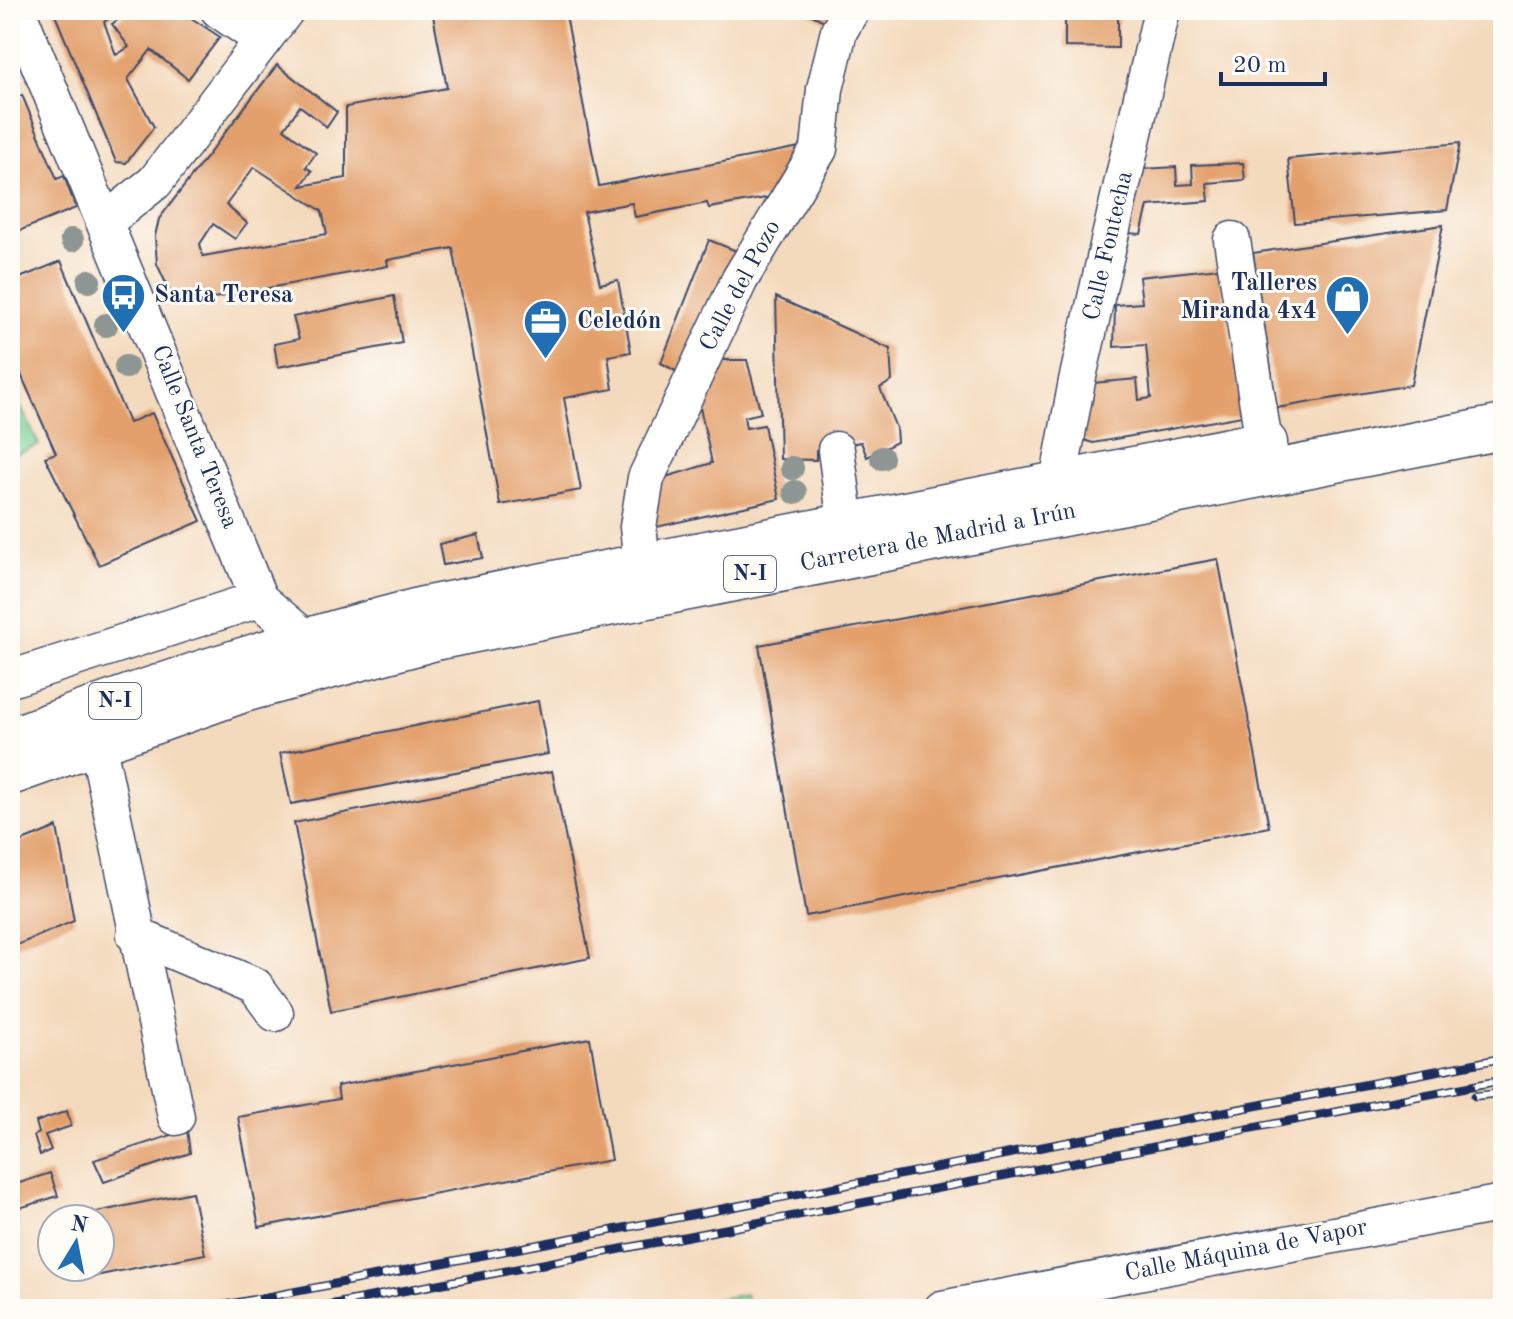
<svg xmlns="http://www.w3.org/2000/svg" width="1513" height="1319" viewBox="0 0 1513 1319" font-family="'Old Standard TT',serif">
<rect width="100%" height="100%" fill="#fdfcf7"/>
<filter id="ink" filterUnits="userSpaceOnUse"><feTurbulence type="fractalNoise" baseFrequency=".0125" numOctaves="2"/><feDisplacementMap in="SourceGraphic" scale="16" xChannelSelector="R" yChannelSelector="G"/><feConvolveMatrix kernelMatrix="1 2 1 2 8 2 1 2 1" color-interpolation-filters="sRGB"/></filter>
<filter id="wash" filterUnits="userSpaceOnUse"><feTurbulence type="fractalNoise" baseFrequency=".006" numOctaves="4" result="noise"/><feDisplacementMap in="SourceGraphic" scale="32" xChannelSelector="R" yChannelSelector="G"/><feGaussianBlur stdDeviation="1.8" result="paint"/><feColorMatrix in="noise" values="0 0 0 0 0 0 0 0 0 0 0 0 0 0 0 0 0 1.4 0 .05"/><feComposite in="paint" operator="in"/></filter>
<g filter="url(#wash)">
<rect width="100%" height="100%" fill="#f4dabd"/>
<!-- green -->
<g fill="#7bcf92" stroke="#4b7f78" stroke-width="2">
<polygon points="10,384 39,445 10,456"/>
<polygon points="746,1294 749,1306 744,1309 667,1309"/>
</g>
<g id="blocks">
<!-- building -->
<g fill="#e3a06c" fill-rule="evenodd">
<path d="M53,10H179L220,37L188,79L151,50L128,79L154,127L126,163L116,162ZM121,10L123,16L112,24L129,47L116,55L104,22Z"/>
<path d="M432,10H565L599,186L805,146L777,196L709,208L707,203L635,217L632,203L584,212L600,284L618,280L631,352L608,356L613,389L564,398L581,490L500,505L453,248L387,260L388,266L176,305L157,264L155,236L159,219L277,65L337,112L327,127L300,106L284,129L316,153L306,167L312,171L301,186L346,178V107L447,88ZM254,167L322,211L327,234L203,256L200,244L213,224L235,239L247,223L226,205Z"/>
<polygon points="802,10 835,10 828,23"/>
<polygon points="1065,10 1118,10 1118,48 1065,47"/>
<polygon points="22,95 57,179 64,176 76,208 14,233 10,223 10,100"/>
<polygon points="1460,143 1447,210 1295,223 1288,159"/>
<polygon points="1243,163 1245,180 1207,183 1209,201 1148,206 1141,234 1127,233 1143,169 1176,167 1177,185 1193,184 1192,165"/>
<polygon points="1443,225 1411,385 1277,408 1253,253"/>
<polygon points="13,232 20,249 10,253 10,233"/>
<polygon points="709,240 739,252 681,374 661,363"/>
<polygon points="61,261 129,423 152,413 201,521 99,565 45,457 56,453 10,350 10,282"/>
<polygon points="1219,268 1242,416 1093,443 1081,439 1093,383 1137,379 1139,400 1151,398 1146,345 1114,347 1115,305 1142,303 1139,277"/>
<polygon points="394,296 402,343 278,367 274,344 299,339 293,317"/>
<polygon points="776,297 890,349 892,381 880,388 896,428 897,442 867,457 861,442 816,450 816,460 780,459"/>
<polygon points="716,360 747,360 761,413 744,417 746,428 764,425 779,499 648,529 659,479 712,463 698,398"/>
<polygon points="478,535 483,558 443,565 439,544"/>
<polygon points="1218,559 1269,827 806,916 759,645"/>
<polygon points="538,701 548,754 291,804 280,753"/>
<polygon points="552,771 590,958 331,1011 294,823"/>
<polygon points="57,827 74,921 10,948 10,846"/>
<polygon points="590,1038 611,1160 259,1227 238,1117 339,1099 337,1086"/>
<polygon points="67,1111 71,1126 45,1135 51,1150 40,1155 34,1136 39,1133 36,1122"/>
<polygon points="187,1130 190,1153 104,1182 94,1160"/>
<polygon points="50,1173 58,1196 10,1211 10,1186"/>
<polygon points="192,1192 205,1254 90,1277 88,1267 100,1267 100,1219 79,1219 78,1216"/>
</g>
</g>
</g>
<g filter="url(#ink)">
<use href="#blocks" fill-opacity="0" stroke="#3c496c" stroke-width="2"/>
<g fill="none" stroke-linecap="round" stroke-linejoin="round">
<defs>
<g id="minor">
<polyline points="17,10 259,599 305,638"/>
<polyline points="219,10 263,40"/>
<polyline points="105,222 155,182 286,10"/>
<polyline points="1232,240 1264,443"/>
<polyline points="836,450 846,523"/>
<polyline points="1058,482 1077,381 1162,10"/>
<polyline points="642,563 638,527 646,478 740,279 819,149 825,89 839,31 851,10"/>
<polyline points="10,679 259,599"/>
<polyline points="97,741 176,1117"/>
<polyline points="135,935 255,986 275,1013"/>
<polyline points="942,1309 1503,1203"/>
</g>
<g id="highway">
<path d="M10,740C146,688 282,645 423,609L1265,443"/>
<polyline points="10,773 243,690 435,638 1503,427"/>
</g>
</defs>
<!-- minor casing -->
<use href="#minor" stroke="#3c496c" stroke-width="39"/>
<!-- highway casing -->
<use href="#highway" stroke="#3c496c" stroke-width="47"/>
<!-- minor -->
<use href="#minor" stroke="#fff" stroke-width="36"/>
<!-- highway -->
<use href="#highway" stroke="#fff" stroke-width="44"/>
<defs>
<g id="rail">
<polyline points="1475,1096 1503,1093"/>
<polyline points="205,1309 1503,1058"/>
<polyline points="308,1309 1503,1080"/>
</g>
</defs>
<!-- rail casing -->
<use href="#rail" stroke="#1b2f5e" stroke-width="9"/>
<!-- rail -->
<use href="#rail" stroke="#fdfcf7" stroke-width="6" stroke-dasharray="18" stroke-linecap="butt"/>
</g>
<!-- trees -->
<g fill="#8d9692">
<circle cx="72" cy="240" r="12"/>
<circle cx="89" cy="281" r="12"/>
<circle cx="106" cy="325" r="12"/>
<circle cx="126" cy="367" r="12"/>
<circle cx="882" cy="458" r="12"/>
<circle cx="792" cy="468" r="12"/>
<circle cx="795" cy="492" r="12"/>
</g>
</g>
<!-- icons -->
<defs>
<symbol id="bus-pin" viewBox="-11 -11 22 30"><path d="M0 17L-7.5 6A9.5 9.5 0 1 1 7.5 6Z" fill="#1f6fb2" stroke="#fdfcf7"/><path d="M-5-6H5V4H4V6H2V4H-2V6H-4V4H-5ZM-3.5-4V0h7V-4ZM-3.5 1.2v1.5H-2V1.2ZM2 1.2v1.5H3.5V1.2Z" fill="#fff"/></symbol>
<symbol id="shop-pin" viewBox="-11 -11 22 30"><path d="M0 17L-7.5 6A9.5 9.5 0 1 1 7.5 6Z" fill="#1f6fb2" stroke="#fdfcf7"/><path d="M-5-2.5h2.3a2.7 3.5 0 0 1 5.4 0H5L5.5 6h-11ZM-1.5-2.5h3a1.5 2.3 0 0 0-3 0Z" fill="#fff"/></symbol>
<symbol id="office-pin" viewBox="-11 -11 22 30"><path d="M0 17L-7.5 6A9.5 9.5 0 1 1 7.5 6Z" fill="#1f6fb2" stroke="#fdfcf7"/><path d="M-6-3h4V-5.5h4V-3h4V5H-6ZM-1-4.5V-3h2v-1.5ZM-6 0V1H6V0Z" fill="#fff"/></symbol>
</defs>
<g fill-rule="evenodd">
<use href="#bus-pin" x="98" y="270" width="51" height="69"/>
<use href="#shop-pin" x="1322" y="272" width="51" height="69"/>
<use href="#office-pin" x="520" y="296" width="51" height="69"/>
</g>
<g text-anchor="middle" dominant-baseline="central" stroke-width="6" stroke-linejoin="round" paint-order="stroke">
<!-- shield labels -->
<g fill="#fdfcf7" stroke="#5f6c8c" stroke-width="2">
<rect x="724" y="556" width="52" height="36" rx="6"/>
<rect x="89" y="683" width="52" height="36" rx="6"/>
</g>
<g font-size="22" font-weight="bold" fill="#1b2f5e">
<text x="750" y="574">N-I</text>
<text x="115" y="701">N-I</text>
</g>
<!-- street labels -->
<g font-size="24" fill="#1b2f5e" stroke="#fdfcf7">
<text transform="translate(1109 246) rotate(-77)">Calle Fontecha</text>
<text transform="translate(741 286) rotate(-62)">Calle del Pozo</text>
<text transform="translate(194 437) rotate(68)">Calle Santa Teresa</text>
<text transform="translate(938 538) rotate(-11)">Carretera de Madrid a Irún</text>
<text transform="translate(1246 1251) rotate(-11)">Calle Máquina de Vapor</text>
</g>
<!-- poi labels -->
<g font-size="24" font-weight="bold" fill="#1b2f5e" stroke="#fdfcf7" text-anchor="start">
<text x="1317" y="284" text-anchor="end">Talleres<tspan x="1317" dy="28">Miranda 4x4</tspan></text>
<text x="154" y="296">Santa Teresa</text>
<text x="577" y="322">Celedón</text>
</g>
</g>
<!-- margin -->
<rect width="1513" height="1319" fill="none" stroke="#fdfcf7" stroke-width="40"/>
<!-- north arrow -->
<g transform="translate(76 1243) rotate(10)"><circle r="38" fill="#fdfcf7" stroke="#a3aaba" stroke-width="2"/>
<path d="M0-6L14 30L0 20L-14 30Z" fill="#1f6fb2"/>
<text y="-12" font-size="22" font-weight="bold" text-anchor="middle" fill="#1b2f5e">N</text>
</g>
<!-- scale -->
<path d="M1221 72v12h104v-12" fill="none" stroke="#1b2f5e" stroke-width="4"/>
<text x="1233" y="72" font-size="24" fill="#1b2f5e" stroke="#fdfcf7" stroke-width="6" paint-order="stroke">20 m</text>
</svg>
